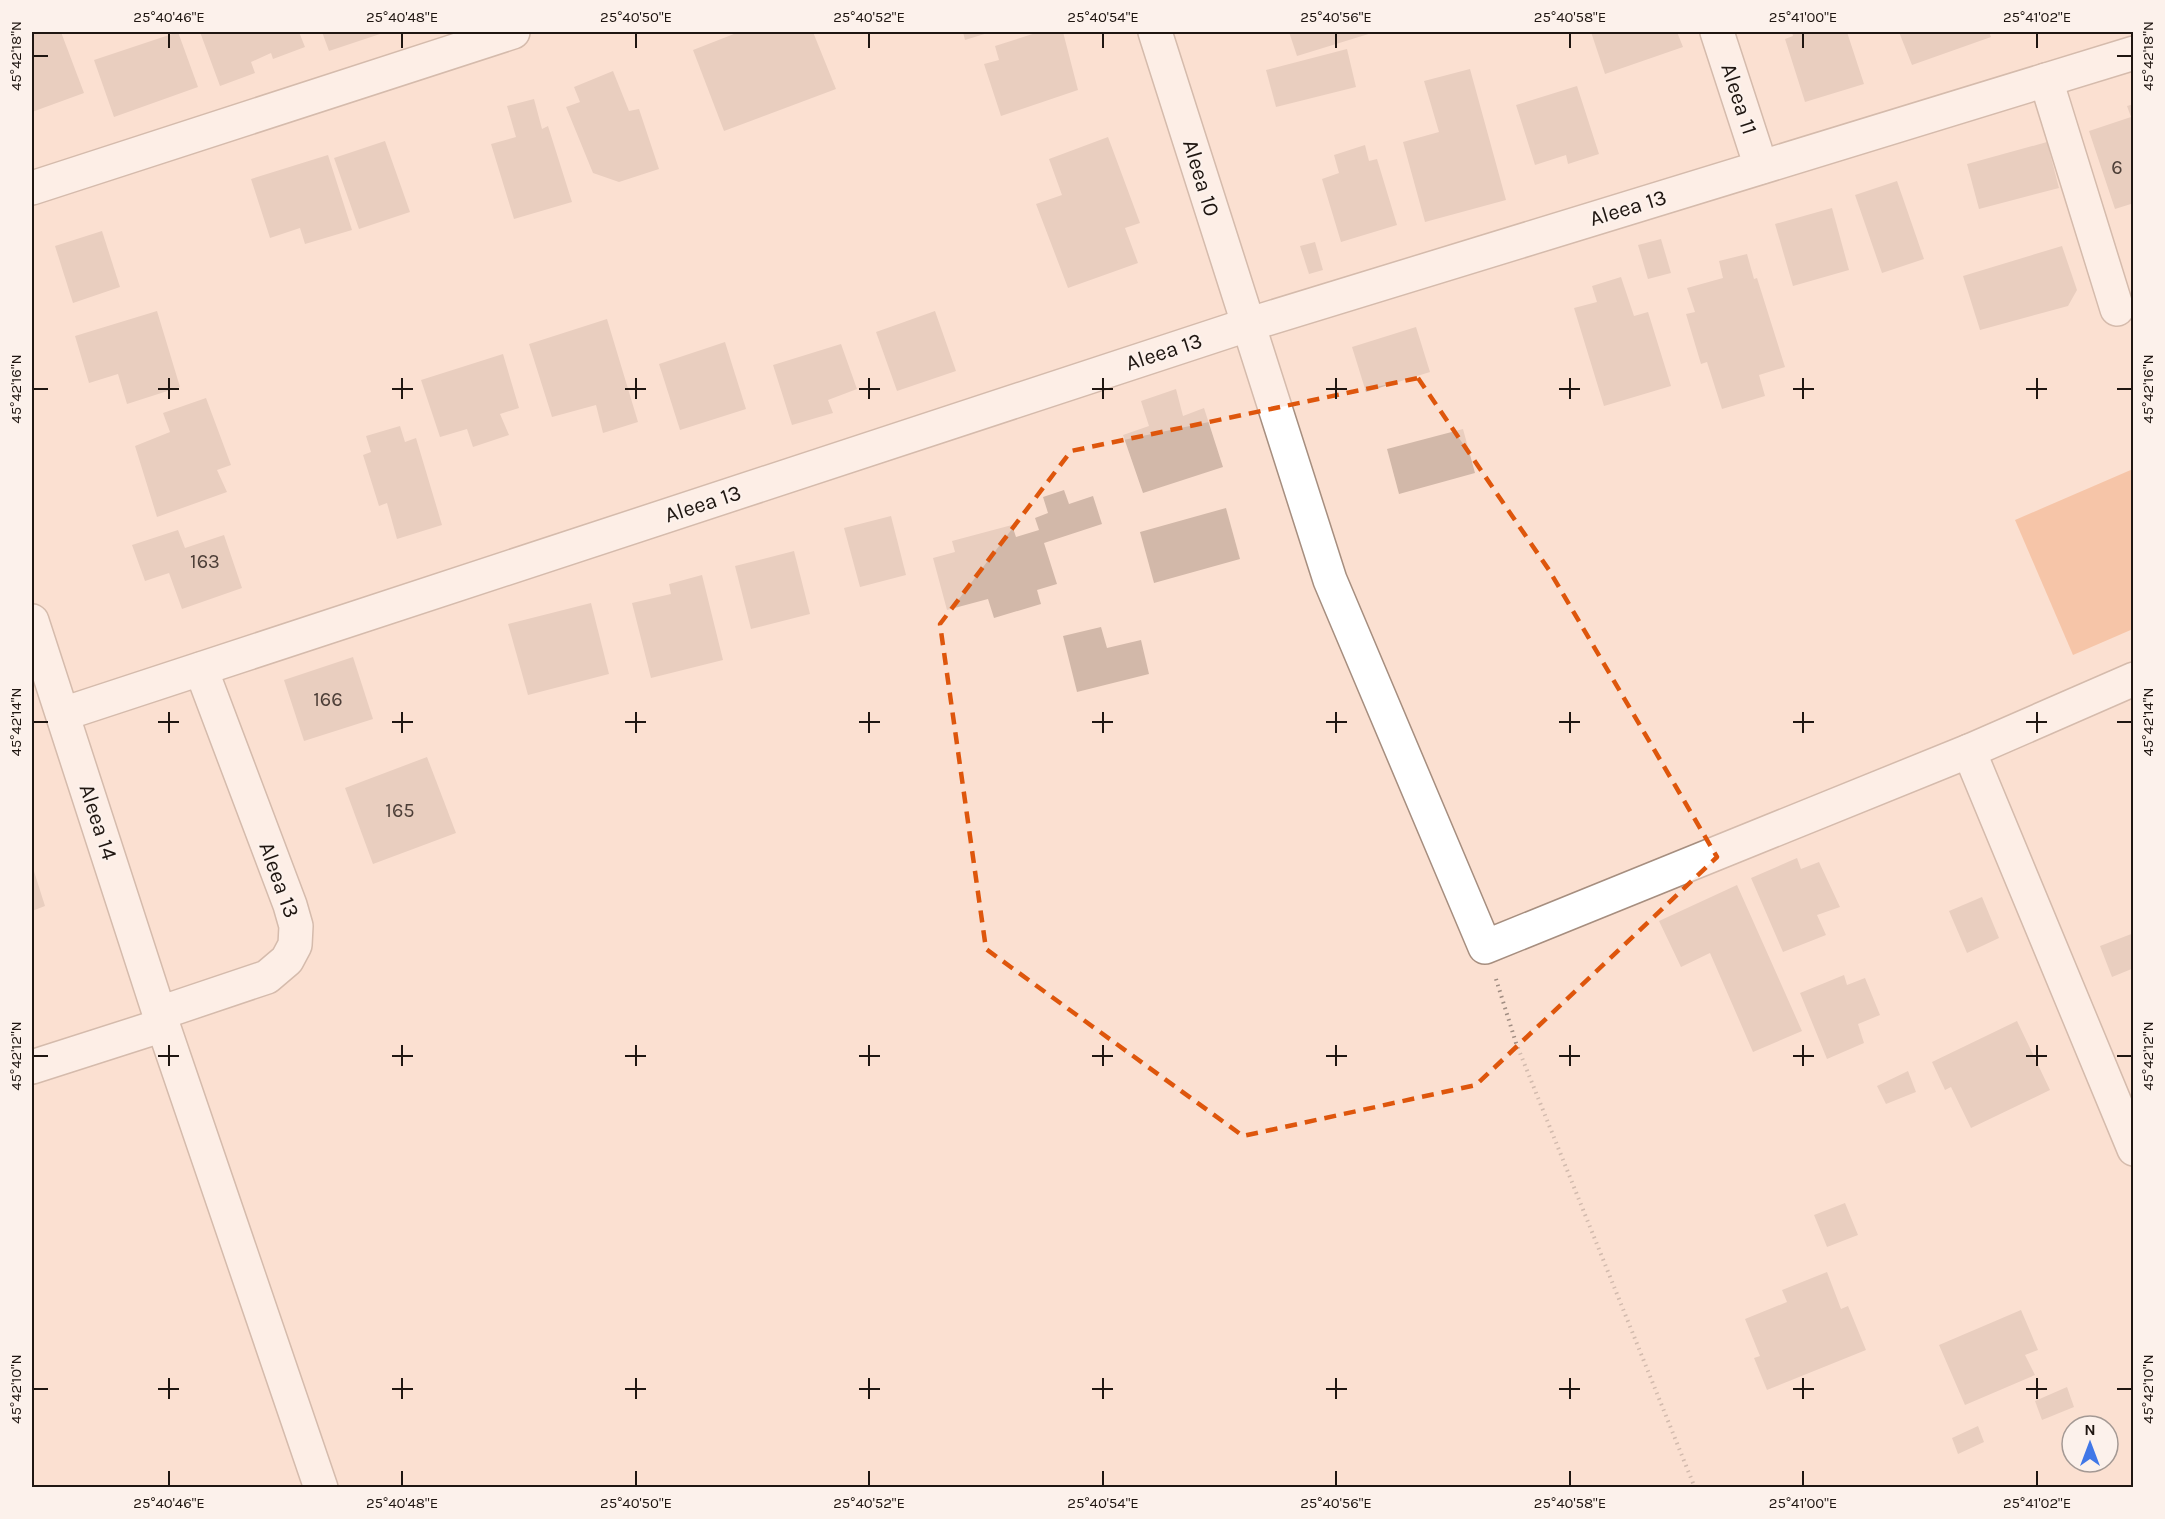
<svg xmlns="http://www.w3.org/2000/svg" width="2165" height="1519" viewBox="0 0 2165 1519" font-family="Karla,sans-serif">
<rect width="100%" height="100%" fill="#fbe0d1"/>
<!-- green -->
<polygon fill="#efa576" points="2133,469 2133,629 2073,655 2015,520"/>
<!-- building -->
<g fill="#d2b8a9">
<polygon points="32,32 61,32 84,93 32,112"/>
<polygon points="178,32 198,87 114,117 94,60"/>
<polygon points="200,32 299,32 305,47 273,59 271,53 251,62 255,73 220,86"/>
<polygon points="322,32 386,32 329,51"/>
<polygon points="739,32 813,32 836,89 724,131 693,50"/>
<polygon points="963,32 991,32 965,40"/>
<polygon points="1039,32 1063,32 1078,90 1001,116 984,64 999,60 995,46"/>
<polygon points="1289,32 1375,32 1297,56"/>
<polygon points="1591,32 1677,32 1683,47 1605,74"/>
<polygon points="1792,32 1847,32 1864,84 1805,102 1785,39 1793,36"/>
<polygon points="1899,32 1989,32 1991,37 1912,65"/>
<polygon points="1347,49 1356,87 1276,107 1266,70"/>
<polygon points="1470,69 1506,200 1425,222 1403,142 1439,132 1424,81"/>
<polygon points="613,71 629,111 639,109 659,169 619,182 593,173 566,107 580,102 574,87"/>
<polygon points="1577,86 1599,154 1568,164 1566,155 1535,165 1516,105"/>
<polygon points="534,99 542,129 548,126 572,202 514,219 491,144 516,137 507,106"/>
<polygon points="2134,104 2134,203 2115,209 2089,131 2131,117 2127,106"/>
<polygon points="1108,137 1140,223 1125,228 1138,263 1068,288 1036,204 1062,195 1049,159"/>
<polygon points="385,141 410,212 359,229 334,158"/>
<polygon points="2047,142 2059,188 1979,209 1967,164"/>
<polygon points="1365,145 1369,161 1377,159 1397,225 1341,242 1322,179 1339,173 1334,155"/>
<polygon points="328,155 352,230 305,244 300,228 270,238 251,179"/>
<polygon points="1897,181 1924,259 1882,273 1855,195"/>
<polygon points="1832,208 1849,270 1793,286 1775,224"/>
<polygon points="102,231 120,287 73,303 55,246"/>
<polygon points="1661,239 1671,273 1648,279 1638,245"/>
<polygon points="1315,242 1323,270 1309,274 1300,246"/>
<polygon points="2062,246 2077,290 2068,306 1980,330 1963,276"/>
<polygon points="1747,254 1754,279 1757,278 1785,367 1759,375 1765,396 1722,409 1707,362 1701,364 1686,314 1695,312 1687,288 1723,278 1719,261"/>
<polygon points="1621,277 1634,316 1648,312 1671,386 1604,406 1574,308 1597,302 1592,286"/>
<polygon points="157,311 180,387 127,404 118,374 89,383 75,336"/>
<polygon points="935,311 956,371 897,391 876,332"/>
<polygon points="607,319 638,422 603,433 596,405 552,417 529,344"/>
<polygon points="1416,327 1430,372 1366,392 1352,347"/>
<polygon points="725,342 746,409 680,430 659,364"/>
<polygon points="841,344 857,389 828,400 833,413 792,425 773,365"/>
<polygon points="503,354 519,408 500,414 509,435 473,447 467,429 440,437 421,380"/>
<polygon points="1176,389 1183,416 1204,408 1223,467 1143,493 1123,435 1149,426 1141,401"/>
<polygon points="206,398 231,465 217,470 227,492 157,517 135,446 170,432 163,413"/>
<polygon points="400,426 405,442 416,438 442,525 397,539 387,503 379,506 363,455 371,452 366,436"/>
<polygon points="1463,429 1475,473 1399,494 1387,449"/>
<polygon points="1064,490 1069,504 1093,496 1102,524 1044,543 1057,584 1037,590 1041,604 994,618 988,599 947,610 933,558 955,552 952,541 1012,525 1016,537 1039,530 1035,518 1048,513 1043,497"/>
<polygon points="1226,508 1240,559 1154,583 1140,532"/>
<polygon points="891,516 906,575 860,587 844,528"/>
<polygon points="178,530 185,548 224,535 242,588 182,609 169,573 145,581 132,545"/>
<polygon points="794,551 810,614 751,629 735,566"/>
<polygon points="702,575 723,660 651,678 632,603 671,594 669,584"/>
<polygon points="591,603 609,674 528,695 508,624"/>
<polygon points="1101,627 1107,648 1141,640 1149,674 1077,692 1063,636"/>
<polygon points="353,657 373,719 304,741 284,680"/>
<polygon points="427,757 456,833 373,864 345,788"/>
<polygon points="1797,858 1801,869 1819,862 1840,907 1817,915 1826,935 1783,952 1751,878"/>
<polygon points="32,865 45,906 32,911"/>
<polygon points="1737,885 1802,1031 1753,1052 1710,953 1681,967 1659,921"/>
<polygon points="1982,897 1999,938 1967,953 1949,911"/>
<polygon points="2134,933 2134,968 2112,977 2100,946"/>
<polygon points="1844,975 1847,985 1865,978 1880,1015 1858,1024 1864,1043 1827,1059 1800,993"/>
<polygon points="2017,1021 2050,1090 1971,1128 1951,1087 1945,1090 1932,1062"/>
<polygon points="1908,1071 1916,1092 1886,1104 1877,1086"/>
<polygon points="1845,1203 1858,1235 1827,1247 1814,1215"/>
<polygon points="1827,1272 1841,1309 1848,1306 1866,1350 1767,1390 1754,1358 1760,1356 1745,1319 1787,1302 1782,1290"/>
<polygon points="2021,1310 2038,1350 2025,1355 2035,1375 1965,1405 1939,1345"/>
<polygon points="2067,1387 2074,1407 2042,1420 2035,1401"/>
<polygon points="1978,1426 1984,1442 1958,1454 1952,1438"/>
</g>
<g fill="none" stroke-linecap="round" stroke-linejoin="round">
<defs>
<g id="street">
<polyline points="1155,32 1330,580 1485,947 1969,751 2134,1149"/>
<polyline points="1717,32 1761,167"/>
<polyline points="2046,80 2117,309"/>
<polyline points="32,188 513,32"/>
<polyline points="32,621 163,1025 321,1488"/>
<polyline points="63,714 1247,325 2134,53"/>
<polyline points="1969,751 2134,679"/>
<polyline points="160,1013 267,977 287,960 295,945 296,926 290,905 201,669"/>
<polyline points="32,1067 163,1025"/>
</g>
</defs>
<!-- street casing -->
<use href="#street" stroke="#a68e7f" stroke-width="36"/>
<!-- path -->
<polyline stroke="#a08d82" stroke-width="4" stroke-dasharray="1.5 4.5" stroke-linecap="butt" points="1496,979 1516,1043 1695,1488"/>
<!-- street -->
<use href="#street" stroke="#fff" stroke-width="33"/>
</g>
<!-- marked area -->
<path d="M0 0H2165V1519H0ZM1418,378L1549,570L1717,857L1476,1085L1243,1136L986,949L940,624L1071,451Z" fill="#fbe0d1" fill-opacity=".55" fill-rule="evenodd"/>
<path fill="none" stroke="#de560c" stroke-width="4.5" stroke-dasharray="12 8" stroke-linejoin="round" d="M1418,378L1549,570L1717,857L1476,1085L1243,1136L986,949L940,624L1071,451Z"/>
<!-- ticks -->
<path fill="none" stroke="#1f1611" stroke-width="2" d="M169,33V48M402,33V48M636,33V48M869,33V48M1103,33V48M1336,33V48M1570,33V48M1803,33V48M2037,33V48M33,56H48M2117,56H2132M169,378V399M402,378V399M636,378V399M869,378V399M1103,378V399M1336,378V399M1570,378V399M1803,378V399M2037,378V399M33,389H48M158,389H179M392,389H413M625,389H646M859,389H880M1092,389H1113M1326,389H1347M1559,389H1580M1793,389H1814M2026,389H2047M2117,389H2132M169,712V733M402,712V733M636,712V733M869,712V733M1103,712V733M1336,712V733M1570,712V733M1803,712V733M2037,712V733M33,722H48M158,722H179M392,722H413M625,722H646M859,722H880M1092,722H1113M1326,722H1347M1559,722H1580M1793,722H1814M2026,722H2047M2117,722H2132M169,1045V1066M402,1045V1066M636,1045V1066M869,1045V1066M1103,1045V1066M1336,1045V1066M1570,1045V1066M1803,1045V1066M2037,1045V1066M33,1056H48M158,1056H179M392,1056H413M625,1056H646M859,1056H880M1092,1056H1113M1326,1056H1347M1559,1056H1580M1793,1056H1814M2026,1056H2047M2117,1056H2132M169,1378V1399M402,1378V1399M636,1378V1399M869,1378V1399M1103,1378V1399M1336,1378V1399M1570,1378V1399M1803,1378V1399M2037,1378V1399M33,1389H48M158,1389H179M392,1389H413M625,1389H646M859,1389H880M1092,1389H1113M1326,1389H1347M1559,1389H1580M1793,1389H1814M2026,1389H2047M2117,1389H2132M169,1471V1486M402,1471V1486M636,1471V1486M869,1471V1486M1103,1471V1486M1336,1471V1486M1570,1471V1486M1803,1471V1486M2037,1471V1486"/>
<g text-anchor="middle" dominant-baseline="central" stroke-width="4.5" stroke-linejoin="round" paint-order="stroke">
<!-- number labels -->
<g font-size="20" fill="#4c3e37">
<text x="2117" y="167">6</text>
<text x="205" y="561">163</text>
<text x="328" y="699">166</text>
<text x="400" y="810">165</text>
</g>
<!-- street labels -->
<g font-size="22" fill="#1f1611" stroke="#fcf1eb">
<text transform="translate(1739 99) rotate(72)">Aleea 11</text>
<text transform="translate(1201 178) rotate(73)">Aleea 10</text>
<text transform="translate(1628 208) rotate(-17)">Aleea 13</text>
<text transform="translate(1164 352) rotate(-18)">Aleea 13</text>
<text transform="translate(703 504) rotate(-18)">Aleea 13</text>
<text transform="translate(98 822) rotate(72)">Aleea 14</text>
<text transform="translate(279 880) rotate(70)">Aleea 13</text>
</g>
</g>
<!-- border -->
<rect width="2165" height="1519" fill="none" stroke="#fcf1eb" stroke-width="66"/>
<!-- north arrow -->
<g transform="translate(2090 1444)"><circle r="28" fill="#fcf1eb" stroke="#a49994" stroke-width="1.5"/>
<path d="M0-4.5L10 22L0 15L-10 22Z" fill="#4077e7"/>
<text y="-9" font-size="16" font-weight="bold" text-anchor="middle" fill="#1f1611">N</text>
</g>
<rect x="33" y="33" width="2099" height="1453" fill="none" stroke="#1f1611" stroke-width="2"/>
<g font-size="15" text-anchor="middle" fill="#1f1611">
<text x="169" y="22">25°40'46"E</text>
<text x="402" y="22">25°40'48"E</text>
<text x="636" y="22">25°40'50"E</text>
<text x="869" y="22">25°40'52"E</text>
<text x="1103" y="22">25°40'54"E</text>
<text x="1336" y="22">25°40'56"E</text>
<text x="1570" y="22">25°40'58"E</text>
<text x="1803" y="22">25°41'00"E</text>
<text x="2037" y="22">25°41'02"E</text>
<text transform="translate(16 56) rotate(-90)" y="5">45°42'18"N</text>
<text transform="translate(2148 56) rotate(-90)" y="5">45°42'18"N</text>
<text transform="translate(16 389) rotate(-90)" y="5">45°42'16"N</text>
<text transform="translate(2148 389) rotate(-90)" y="5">45°42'16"N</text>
<text transform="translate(16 722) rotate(-90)" y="5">45°42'14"N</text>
<text transform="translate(2148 722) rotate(-90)" y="5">45°42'14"N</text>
<text transform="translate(16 1056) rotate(-90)" y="5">45°42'12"N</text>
<text transform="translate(2148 1056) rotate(-90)" y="5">45°42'12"N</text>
<text transform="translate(16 1389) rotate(-90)" y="5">45°42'10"N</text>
<text transform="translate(2148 1389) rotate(-90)" y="5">45°42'10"N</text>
<text x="169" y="1508">25°40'46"E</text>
<text x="402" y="1508">25°40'48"E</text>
<text x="636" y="1508">25°40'50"E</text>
<text x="869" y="1508">25°40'52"E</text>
<text x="1103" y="1508">25°40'54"E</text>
<text x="1336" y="1508">25°40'56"E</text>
<text x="1570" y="1508">25°40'58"E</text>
<text x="1803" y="1508">25°41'00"E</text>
<text x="2037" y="1508">25°41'02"E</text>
</g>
</svg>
